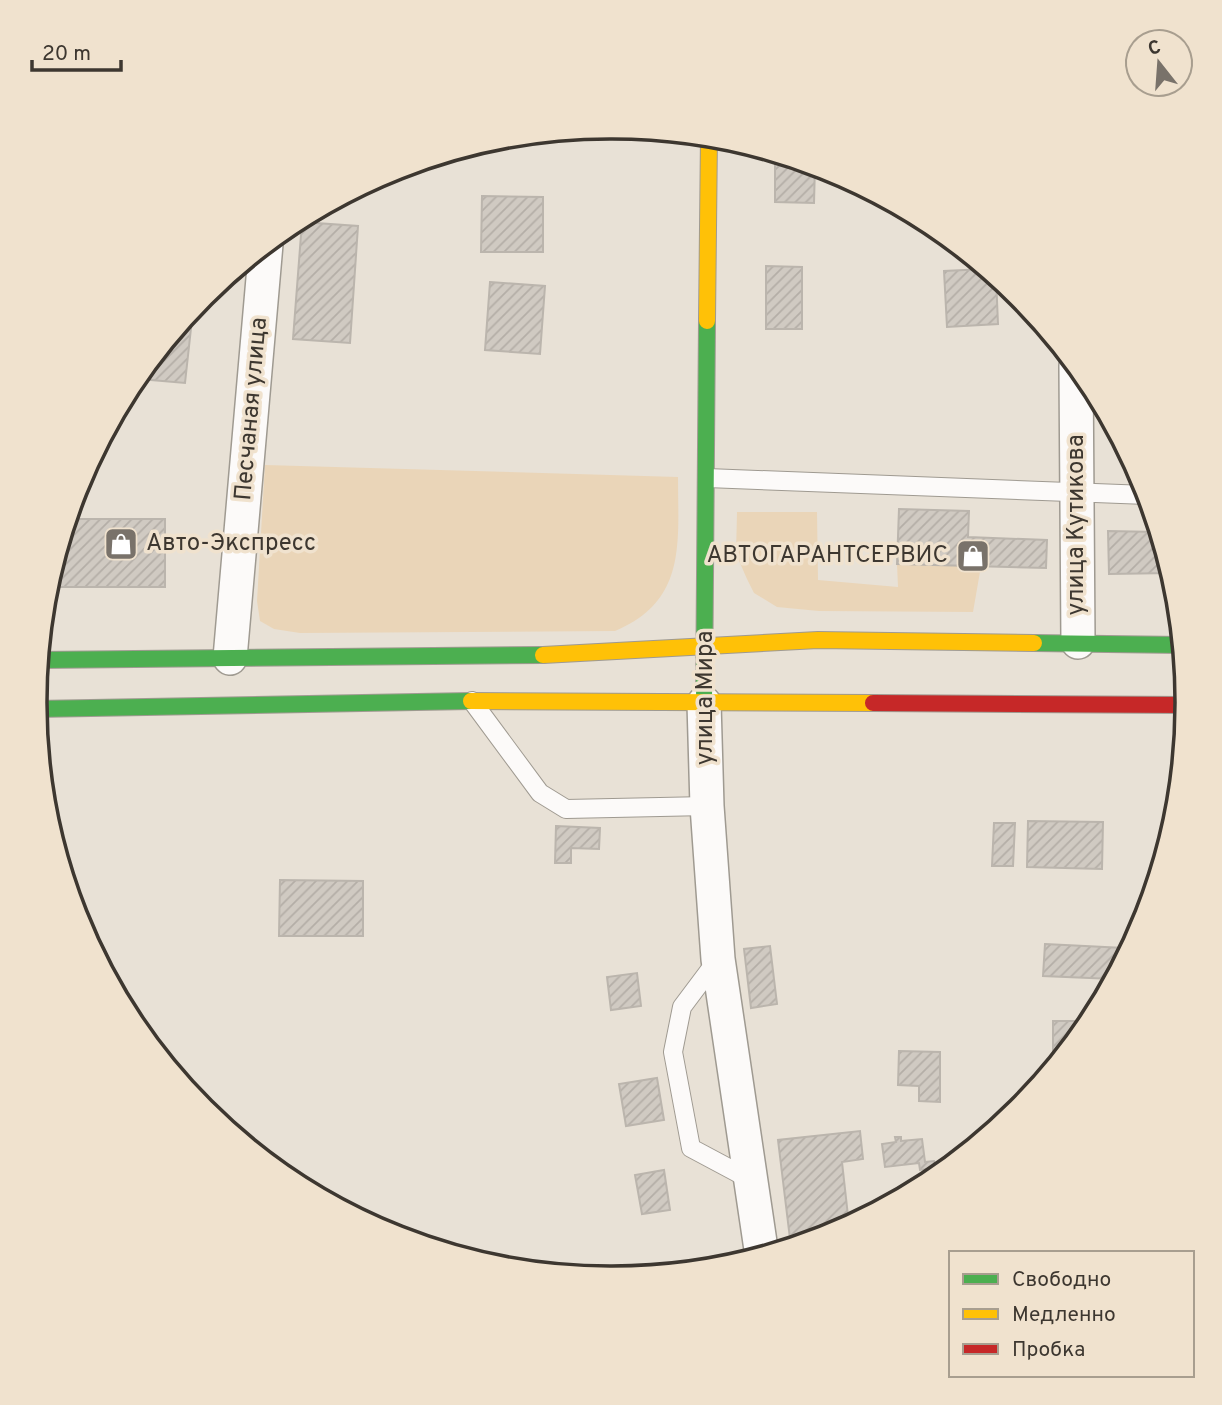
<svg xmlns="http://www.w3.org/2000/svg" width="1222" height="1405" viewBox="0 0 1222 1405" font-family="Overpass,sans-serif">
<defs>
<pattern id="building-hatch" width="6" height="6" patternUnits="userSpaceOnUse" patternTransform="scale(1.75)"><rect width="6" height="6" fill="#d0cac2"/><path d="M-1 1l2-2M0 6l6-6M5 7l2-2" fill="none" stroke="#b4aea7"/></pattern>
</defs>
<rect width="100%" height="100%" fill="#e8e1d6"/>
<!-- grass -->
<g fill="#ead5b8">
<path d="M265,465L678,477C678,543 687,601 615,631L300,633L274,629L260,621L257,601Z"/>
<polygon points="737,512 817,512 818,580 898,587 897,564 981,566 973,612 819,611 777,607 754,593 747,579 736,554"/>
</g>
<!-- building -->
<g fill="url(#building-hatch)" stroke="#bbb5ad" stroke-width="2">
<polygon points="775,153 815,165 814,203 775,202"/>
<polygon points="482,196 543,197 543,252 481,252"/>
<polygon points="302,222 358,226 350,343 293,339"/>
<polygon points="766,266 802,267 802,329 766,329"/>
<polygon points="986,269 996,277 998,324 947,327 944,271"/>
<polygon points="490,282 545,286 540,354 485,350"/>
<polygon points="184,319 192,319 185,383 140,379 141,372"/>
<polygon points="899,509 969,511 968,537 1047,540 1046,568 897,564"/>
<polygon points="68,519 165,519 165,587 47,587"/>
<polygon points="1108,531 1158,532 1171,573 1109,574"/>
<polygon points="1028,821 1103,822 1102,869 1027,867"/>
<polygon points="994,823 1015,823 1013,866 992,866"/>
<polygon points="556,826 600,828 599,849 571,848 571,863 555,863"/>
<polygon points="280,880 363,881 363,936 279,936"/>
<polygon points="1045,944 1124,948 1124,959 1113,979 1043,976"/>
<polygon points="770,946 777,1004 751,1008 744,949"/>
<polygon points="637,973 641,1006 611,1010 607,977"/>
<polygon points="1053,1021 1091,1021 1053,1068"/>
<polygon points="899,1051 940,1052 940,1102 919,1101 919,1086 898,1085"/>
<polygon points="657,1078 664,1120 626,1126 619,1084"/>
<polygon points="860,1131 863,1159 842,1162 849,1225 831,1235 791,1247 778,1140"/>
<polygon points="895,1137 901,1137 901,1141 922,1139 925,1162 934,1161 935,1168 920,1170 919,1163 885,1167 882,1144 896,1142"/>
<polygon points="664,1170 670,1210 642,1214 635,1175"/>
</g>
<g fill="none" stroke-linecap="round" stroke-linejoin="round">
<defs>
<g id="lane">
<polyline points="707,478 1147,495"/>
<polyline points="472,701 540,793 566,809 707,806"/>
<polyline points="718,959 682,1007 673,1052 691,1148 751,1180"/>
</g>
<g id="street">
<polyline points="1076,366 1078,642"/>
<polyline points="230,658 266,244"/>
<polyline points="704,703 707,806 718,959 762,1256"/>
</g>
<g id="fast">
<polyline points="1034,643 1181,645"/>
<polyline points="39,660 543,655"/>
<polyline points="704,703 707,321"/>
<polyline points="36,709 471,701"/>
</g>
<g id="slow">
<polyline points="707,321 709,136"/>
<polyline points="543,655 818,640 1034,643"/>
<polyline points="471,701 873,703"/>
</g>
<polyline id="jam" points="873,703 1187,705"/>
</defs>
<!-- lane casing -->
<use href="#lane" stroke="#9f9a91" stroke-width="20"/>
<!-- street casing -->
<use href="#street" stroke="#9f9a91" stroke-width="36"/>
<!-- fast casing -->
<use href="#fast" stroke="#9f9a91" stroke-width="18"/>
<!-- slow casing -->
<use href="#slow" stroke="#9f9a91" stroke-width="18"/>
<!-- jam casing -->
<use href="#jam" stroke="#9f9a91" stroke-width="18"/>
<!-- lane -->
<use href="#lane" stroke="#fcfaf9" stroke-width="18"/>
<!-- street -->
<use href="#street" stroke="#fcfaf9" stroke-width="33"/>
<!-- fast -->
<use href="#fast" stroke="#4caf50" stroke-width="16"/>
<!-- slow -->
<use href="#slow" stroke="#ffc107" stroke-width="16"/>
<!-- jam -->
<use href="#jam" stroke="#c62828" stroke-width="16"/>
</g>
<!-- icons -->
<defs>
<symbol id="shop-square" viewBox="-11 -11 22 22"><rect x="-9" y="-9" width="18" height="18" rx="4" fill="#79726a" stroke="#f0e2ce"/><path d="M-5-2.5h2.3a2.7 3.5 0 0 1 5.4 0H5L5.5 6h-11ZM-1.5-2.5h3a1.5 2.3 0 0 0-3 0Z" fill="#fff"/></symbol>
</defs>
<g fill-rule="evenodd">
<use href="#shop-square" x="102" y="525" width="38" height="38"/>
<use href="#shop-square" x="954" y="537" width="38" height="38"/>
</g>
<g text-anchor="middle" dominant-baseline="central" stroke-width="7" stroke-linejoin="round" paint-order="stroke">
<!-- street labels -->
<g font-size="24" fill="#3d3730" stroke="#f0e2ce">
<text transform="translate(252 409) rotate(-85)">Песчаная улица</text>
<text transform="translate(1077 525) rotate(-90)">улица Кутикова</text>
<text transform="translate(706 698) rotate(-90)">улица Мира</text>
</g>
<!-- poi labels -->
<g font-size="24" fill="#3d3730" stroke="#f0e2ce" text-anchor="start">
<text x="146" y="544">Авто-Экспресс</text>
<text x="948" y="556" text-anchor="end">АВТОГАРАНТСЕРВИС</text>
</g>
</g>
<!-- crop -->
<path d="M0 0H1222V1405H0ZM610 139H612A563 563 0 0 1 1175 702V703A563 563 0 0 1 612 1266H610A563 563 0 0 1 47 703V702A563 563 0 0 1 610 139Z" fill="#f0e2ce" fill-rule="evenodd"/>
<path fill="none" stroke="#3d3730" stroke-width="3.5" d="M610 139H612A563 563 0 0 1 1175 702V703A563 563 0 0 1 612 1266H610A563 563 0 0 1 47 703V702A563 563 0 0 1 610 139Z"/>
<!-- legend -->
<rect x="949" y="1251" width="245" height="126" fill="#f0e2ce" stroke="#a89e8f" stroke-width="2"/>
<rect x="963" y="1274" width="35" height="10" fill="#4caf50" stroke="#a89e8f" stroke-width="2"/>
<text x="1012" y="1286" font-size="21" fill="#3d3730">Свободно</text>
<rect x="963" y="1309" width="35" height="10" fill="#ffc107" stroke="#a89e8f" stroke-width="2"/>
<text x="1012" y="1321" font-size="21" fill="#3d3730">Медленно</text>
<rect x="963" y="1344" width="35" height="10" fill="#c62828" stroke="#a89e8f" stroke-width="2"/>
<text x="1012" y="1356" font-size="21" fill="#3d3730">Пробка</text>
<!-- north arrow -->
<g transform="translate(1159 63) rotate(343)"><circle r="33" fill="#f0e2ce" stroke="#a89e8f" stroke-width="2"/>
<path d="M0-5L12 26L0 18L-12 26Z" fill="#79726a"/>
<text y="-10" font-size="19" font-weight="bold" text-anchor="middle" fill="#3d3730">С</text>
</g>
<!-- scale -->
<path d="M32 60v10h89v-10" fill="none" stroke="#3d3730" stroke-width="3.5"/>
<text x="42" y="60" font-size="21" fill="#3d3730" stroke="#f0e2ce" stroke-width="5" paint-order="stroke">20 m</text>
</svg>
